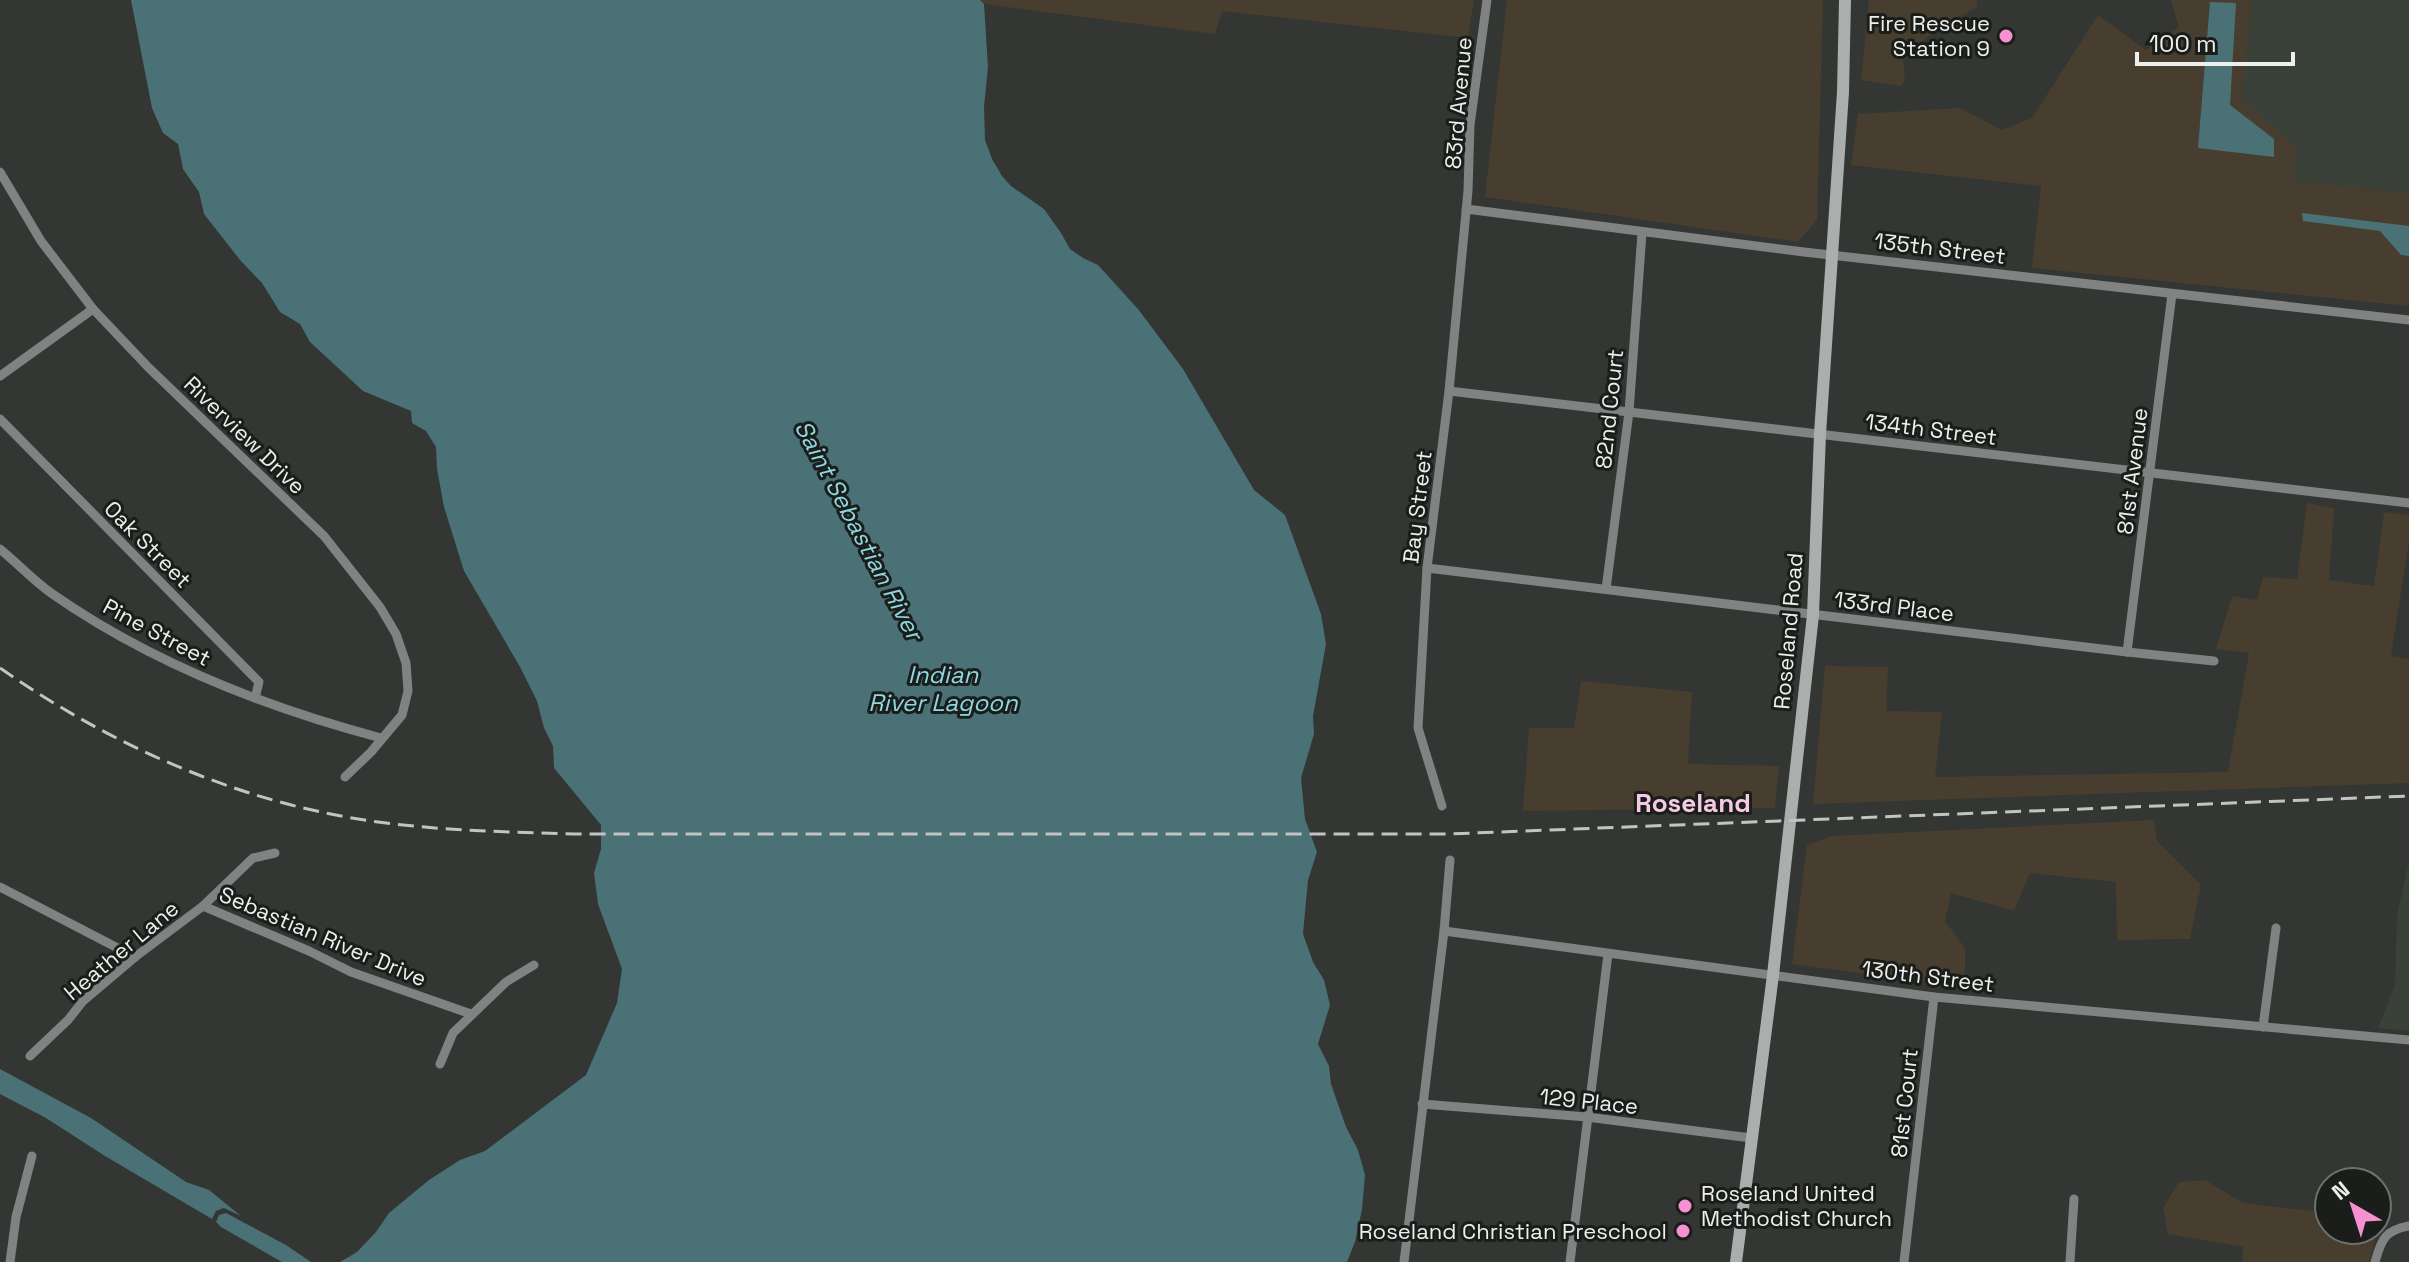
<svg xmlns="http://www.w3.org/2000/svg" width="2409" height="1262" viewBox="0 0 2409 1262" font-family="'Space Grotesk',sans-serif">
<rect width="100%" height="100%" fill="#333632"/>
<!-- built -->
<g fill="#394138">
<polygon points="2252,0 2409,0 2409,193 2292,181 2242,100"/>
<polygon points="2409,861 2409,1031 2378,1028 2395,985 2397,914"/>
</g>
<!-- green -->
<g fill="#483e2f">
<polygon points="980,0 1474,0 1468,38 1222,11 1215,34 984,4"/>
<polygon points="1507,0 1823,0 1817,220 1798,242 1485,197"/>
<polygon points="1869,0 1977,0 1977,7 1941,27 1903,57 1905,81 1900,86 1861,80"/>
<polygon points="2171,0 2252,0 2242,100 2297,147 2293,181 2409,193 2409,306 2032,268 2041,186 1851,165 1858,114 1960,108 2002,130 2032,118 2098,15 2146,50 2179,27"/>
<polygon points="2307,503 2334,508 2329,580 2374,586 2384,512 2409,515 2409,542 2391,656 2409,659 2409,783 1813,804 1825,666 1888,667 1886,711 1942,712 1935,777 2228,772 2249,653 2216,649 2232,596 2257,600 2263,577 2297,579"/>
<polygon points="1581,681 1692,692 1688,764 1779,766 1775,808 1523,811 1529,728 1574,728"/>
<polygon points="2154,820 2157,841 2201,885 2190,939 2117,940 2116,882 2030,873 2014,911 1951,893 1945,921 1965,948 1965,987 1792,964 1807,845 1832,836"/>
<polygon points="2205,1180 2243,1203 2329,1213 2329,1230 2377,1230 2369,1262 2242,1262 2243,1247 2168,1234 2163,1208 2179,1182"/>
</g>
<!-- water -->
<g fill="#4a7176">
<polygon points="131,0 980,0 984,4 988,67 984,107 985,140 992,159 1002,176 1011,186 1044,209 1061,233 1070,249 1083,258 1098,265 1138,309 1183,369 1254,490 1285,515 1321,614 1326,644 1313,716 1314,734 1301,778 1305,819 1317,852 1308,880 1303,934 1313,962 1324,980 1330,1005 1318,1044 1329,1066 1331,1084 1346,1127 1358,1150 1365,1175 1362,1209 1355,1242 1347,1262 340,1262 357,1252 376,1232 389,1213 429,1180 460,1160 485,1151 586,1075 617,1003 622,969 598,904 594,873 601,849 601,825 554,768 553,746 544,728 537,701 520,667 464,571 444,507 437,469 436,447 426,431 412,423 411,411 363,391 310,342 300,324 280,312 262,283 240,260 204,214 199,192 183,169 178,144 163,133 152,108"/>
<polygon points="2210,2 2236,3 2230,105 2274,139 2274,157 2198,148"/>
<polygon points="2302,213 2409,226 2409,256 2401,255 2380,231 2303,221"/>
<polygon points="0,1069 91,1118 186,1182 209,1190 241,1216 224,1208 216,1211 212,1219 105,1156 46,1118 0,1094"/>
<polygon points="226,1213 286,1245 311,1262 282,1262 221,1227 216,1222 219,1215"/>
</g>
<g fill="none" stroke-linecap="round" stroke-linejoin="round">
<!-- street -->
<g stroke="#808382" stroke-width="9">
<polyline points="0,172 41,241 93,309 149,368 324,536 380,607 396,634 406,663 408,691 402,715 371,752 345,777"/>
<polyline points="1466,209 1804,252 2409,320"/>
<polyline points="0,376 93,309"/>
<polyline points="1449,391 2409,503"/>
<polyline points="0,419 259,682 255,698"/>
<path d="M0,549C17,563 33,580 51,593C151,663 264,707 381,738"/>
<polyline points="1427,568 2127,652 2214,661"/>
<polyline points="1606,589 1629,412 1642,233"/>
<polyline points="2127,652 2172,294"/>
<polyline points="1442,806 1418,728 1427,568 1449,391 1468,191 1470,125 1487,0"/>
<polyline points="0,887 135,957"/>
<polyline points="203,906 309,951 351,972 471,1014"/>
<polyline points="1444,931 1934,997 2409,1040"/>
<polyline points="2263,1027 2276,928"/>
<polyline points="30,1056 68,1020 83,1001 135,957 203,906 253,858 275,853"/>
<polyline points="440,1064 453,1033 506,982 534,965"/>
<polyline points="1422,1104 1587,1117 1751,1138"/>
<polyline points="10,1262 16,1217 32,1156"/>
<polyline points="1404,1262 1444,931 1450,860"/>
<polyline points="1570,1262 1608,954"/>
<polyline points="1904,1262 1934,997"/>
<polyline points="2070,1262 2074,1199"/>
<path d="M2375,1262C2381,1240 2385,1230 2409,1226"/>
</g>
<!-- secondary -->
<polyline stroke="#aaafad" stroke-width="12" points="1736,1262 1773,975 1813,615 1820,434 1843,92 1845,0"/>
<!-- rail -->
<path stroke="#c2c4c1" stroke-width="3" stroke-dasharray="16 8" stroke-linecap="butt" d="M0,668C115,748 247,806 386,823C449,831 511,832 574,834H1449L2409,796"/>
</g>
<!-- markers -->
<g fill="#f690d0" stroke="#1b1d1b" stroke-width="3">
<circle cx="2006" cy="36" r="8"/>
<circle cx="1685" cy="1206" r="8"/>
<circle cx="1683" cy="1231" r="8"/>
</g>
<g text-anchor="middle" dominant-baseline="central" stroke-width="6" stroke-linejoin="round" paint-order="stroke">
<!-- poi labels -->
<g font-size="22" fill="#edefec" stroke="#1b1d1b" text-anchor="end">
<text x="1990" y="23">Fire Rescue<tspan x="1990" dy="25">Station 9</tspan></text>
<text x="1701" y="1193" text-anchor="start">Roseland United<tspan x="1701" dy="25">Methodist Church</tspan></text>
<text x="1667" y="1231">Roseland Christian Preschool</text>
</g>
<!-- street labels -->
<g font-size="22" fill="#edefec" stroke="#1b1d1b">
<text transform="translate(1458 103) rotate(-85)">83rd Avenue</text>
<text transform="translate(1940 248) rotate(7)">135th Street</text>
<text transform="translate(1609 409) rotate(-84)">82nd Court</text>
<text transform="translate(1931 429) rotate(7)">134th Street</text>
<text transform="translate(245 435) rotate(44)">Riverview Drive</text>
<text transform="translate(2132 471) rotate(-83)">81st Avenue</text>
<text transform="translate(1417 507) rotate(-83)">Bay Street</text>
<text transform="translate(148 544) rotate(45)">Oak Street</text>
<text transform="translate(1894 606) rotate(7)">133rd Place</text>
<text transform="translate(1788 631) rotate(-85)">Roseland Road</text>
<text transform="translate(157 632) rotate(28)">Pine Street</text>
<text transform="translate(323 936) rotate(23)">Sebastian River Drive</text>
<text transform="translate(121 950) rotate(-40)">Heather Lane</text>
<text transform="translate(1928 976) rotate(7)">130th Street</text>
<text transform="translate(1589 1101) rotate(6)">129 Place</text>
<text transform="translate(1904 1103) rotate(-84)">81st Court</text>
</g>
<!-- water labels -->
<g font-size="24" font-style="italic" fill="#8dd7e1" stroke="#1b1d1b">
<text transform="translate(859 530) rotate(62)">Saint Sebastian River</text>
<text x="943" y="674">Indian<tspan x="943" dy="28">River Lagoon</tspan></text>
</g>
<!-- quarter labels -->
<g font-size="26" font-weight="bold" fill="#f6cae4" stroke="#1b1d1b">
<text x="1693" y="803">Roseland</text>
</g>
</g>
<!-- north arrow -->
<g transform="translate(2353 1206) rotate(321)"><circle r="38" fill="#1b1d1b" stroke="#6f716f" stroke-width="2"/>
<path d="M0-6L14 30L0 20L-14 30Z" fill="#f690d0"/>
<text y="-12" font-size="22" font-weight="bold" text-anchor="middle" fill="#edefec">N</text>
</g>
<!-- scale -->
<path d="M2137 52v12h156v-12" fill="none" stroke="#edefec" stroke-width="4"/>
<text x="2149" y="52" font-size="24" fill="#edefec" stroke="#1b1d1b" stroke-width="6" paint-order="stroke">100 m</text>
</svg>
